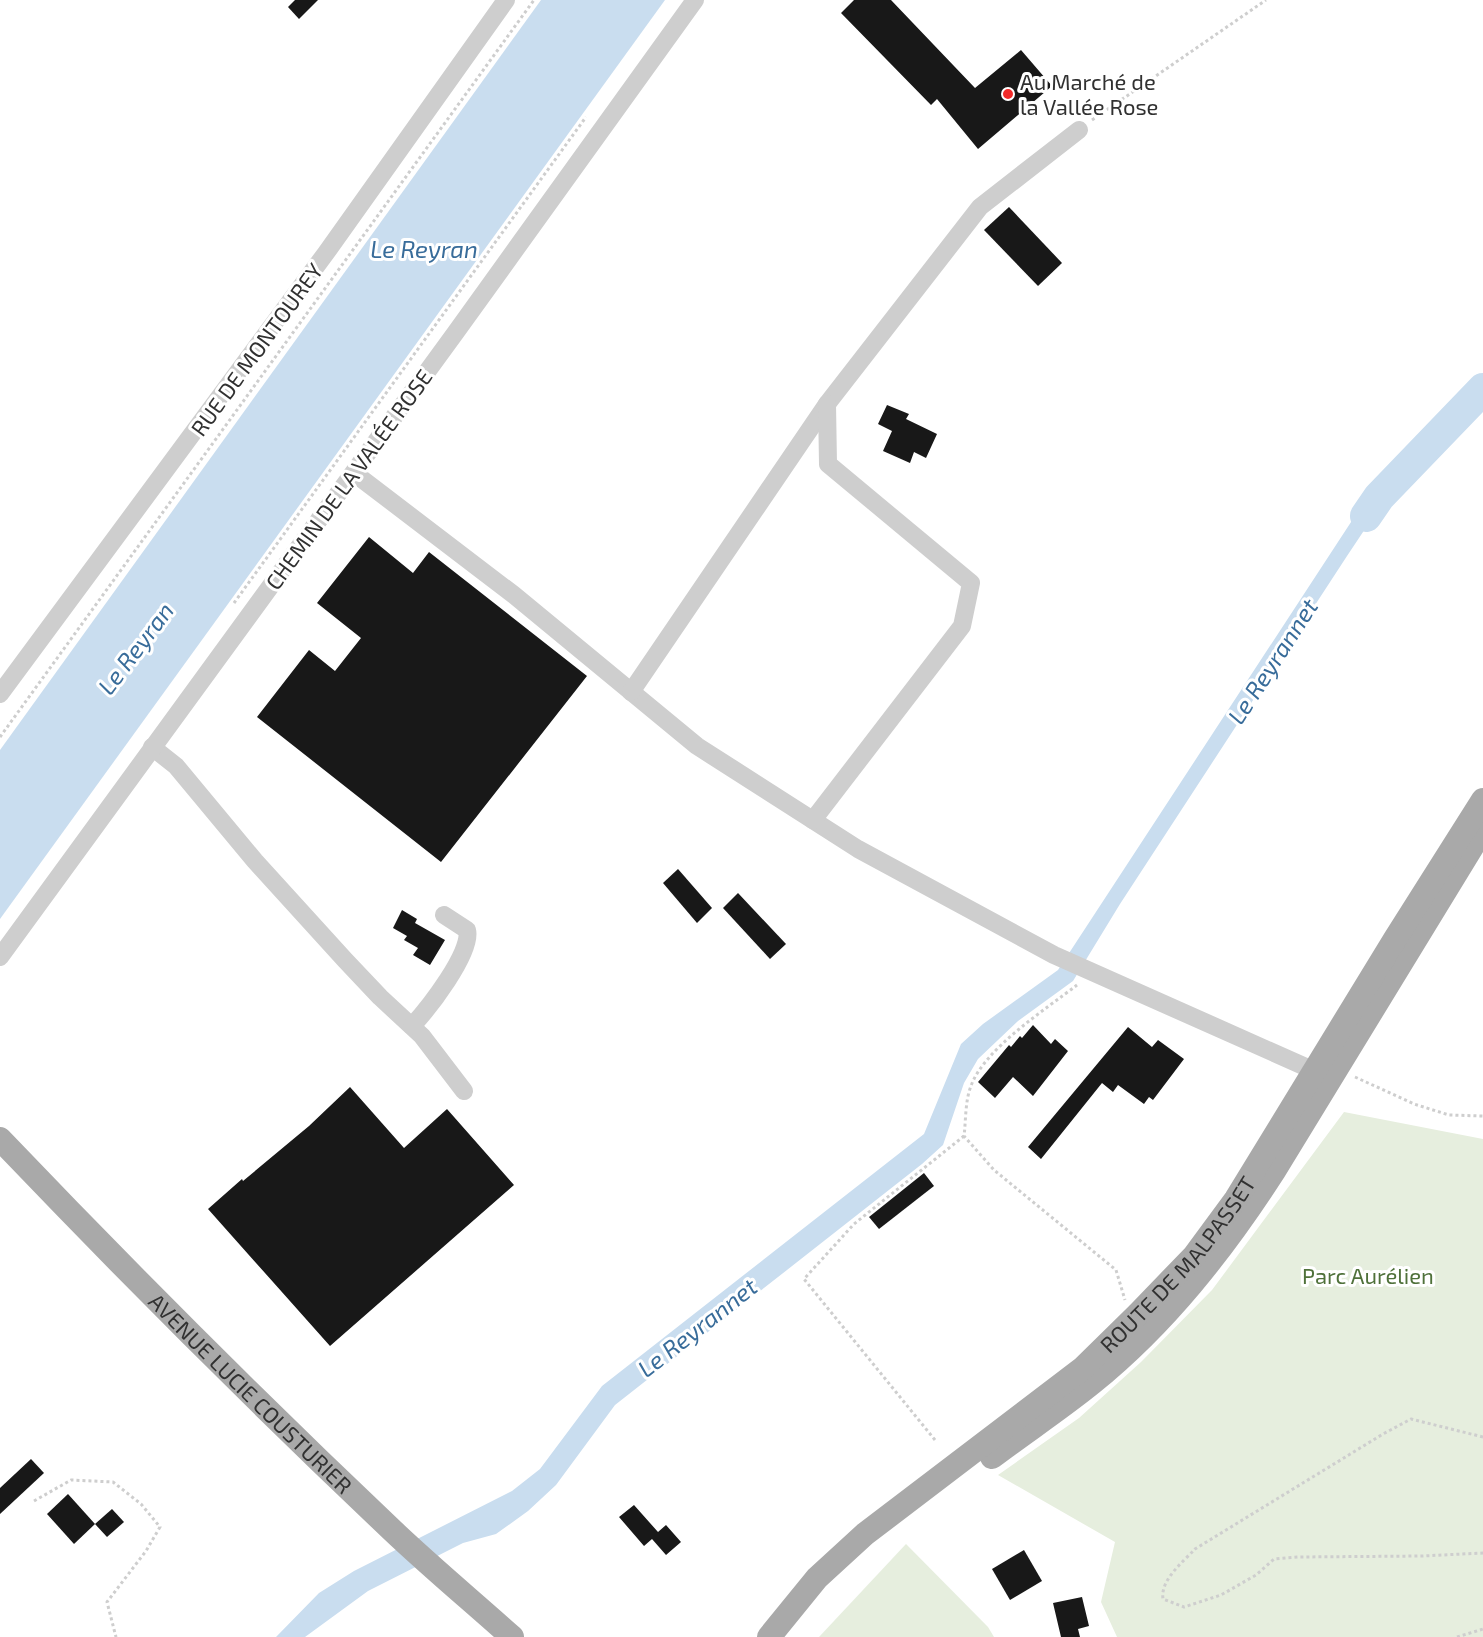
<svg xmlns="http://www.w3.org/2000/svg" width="1483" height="1637" viewBox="0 0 1483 1637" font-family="'Exo 2',sans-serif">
<rect width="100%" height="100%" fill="#fff"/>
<!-- green -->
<g fill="#e6eede">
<polygon points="1344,1112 1483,1139 1483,1637 1117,1637 1101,1602 1115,1542 998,1475 1079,1418 1141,1362 1212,1290"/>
<polygon points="906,1544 988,1627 994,1637 819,1637"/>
</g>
<!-- water -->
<g fill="#c9ddef">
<polygon points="541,0 665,0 0,919 0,750"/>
<polygon points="1391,479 1399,487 1387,496 1347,556 1120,904 1073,981 1018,1021 978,1059 964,1083 943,1145 922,1164 615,1405 556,1485 528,1511 496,1534 463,1543 368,1591 305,1637 276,1637 319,1593 354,1571 512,1491 540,1469 602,1386 924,1134 961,1044 983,1024 1058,970 1370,493"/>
</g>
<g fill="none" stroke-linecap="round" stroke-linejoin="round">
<!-- river -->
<polyline stroke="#c9ddef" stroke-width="32" points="1366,516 1379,497 1483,389"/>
</g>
<!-- building -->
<g fill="#181818">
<polygon points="295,0 318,0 299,19 288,7"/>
<polygon points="854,0 891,0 975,88 1021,50 1052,86 978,149 937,99 931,105 841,13"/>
<polygon points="1009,207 1062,263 1038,286 984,230"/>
<polygon points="887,405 909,414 906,419 937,434 926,458 914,452 910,463 883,451 892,431 878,424"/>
<polygon points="369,537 413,573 429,552 587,676 441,862 257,717 309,650 335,671 361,638 317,603"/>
<polygon points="678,869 712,908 697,923 663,883"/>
<polygon points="738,893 786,944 770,959 723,908"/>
<polygon points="402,910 417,919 415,923 445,940 430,965 413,955 418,948 404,940 407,936 393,928"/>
<polygon points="1033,1025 1051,1044 1055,1039 1068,1051 1033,1096 1013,1077 995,1098 978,1082 1009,1045 1011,1047 1020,1036 1022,1038"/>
<polygon points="1128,1027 1152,1047 1158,1040 1184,1059 1153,1100 1149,1097 1144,1104 1118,1085 1113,1092 1102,1083 1041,1159 1028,1147"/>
<polygon points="350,1087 404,1148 447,1109 514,1185 330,1346 208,1209 242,1179 243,1181 309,1126"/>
<polygon points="924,1173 934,1186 879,1229 869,1217"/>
<polygon points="31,1459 44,1473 0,1514 0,1488"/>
<polygon points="68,1494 95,1524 74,1544 47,1514"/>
<polygon points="634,1505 658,1532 666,1525 681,1542 666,1555 652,1539 644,1546 619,1517"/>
<polygon points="112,1509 124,1522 107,1537 95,1524"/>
<polygon points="1024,1550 1042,1581 1010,1600 992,1569"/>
<polygon points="1082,1597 1089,1626 1078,1629 1080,1637 1061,1637 1053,1603"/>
</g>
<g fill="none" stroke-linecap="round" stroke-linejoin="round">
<!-- path -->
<g stroke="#cecece" stroke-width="3" stroke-dasharray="3 3" stroke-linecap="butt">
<polyline points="1092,120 1266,0"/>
<polyline points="234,603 586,117"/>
<polyline points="0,737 534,0"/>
<path d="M1077,985C1046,1009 984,1049 971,1086C965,1101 966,1120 964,1136L994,1170L1116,1270L1125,1300"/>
<polyline points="1355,1077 1414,1104 1449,1115 1483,1116"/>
<path d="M1483,1437L1411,1419L1383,1434L1195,1549C1183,1562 1160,1580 1163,1599L1184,1607L1221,1595L1256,1575L1274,1559L1298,1557L1422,1556L1483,1553"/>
<polyline points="935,1440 804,1279 854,1224 964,1136"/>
<polyline points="34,1501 71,1480 113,1482 141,1504 160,1527 146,1551 107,1602 116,1637"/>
<polyline points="1457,1637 1483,1629"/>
</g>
<!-- minor -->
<g stroke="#cecece" stroke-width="18">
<polyline points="354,473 514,595 697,746 858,849 1054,955 1326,1076"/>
<polyline points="631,692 827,404 980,207 1079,130"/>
<polyline points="0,694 326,253 506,0"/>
<polyline points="152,747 176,766 255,861 345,960 380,997 422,1036 464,1091"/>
<polyline points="813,820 962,626 971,583 828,464 827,404"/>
<polyline points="0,957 456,332 695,0"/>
<path d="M412,1026C427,1010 473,952 467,930L444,915"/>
</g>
<!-- major -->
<g stroke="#a9a9a9" stroke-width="24">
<path id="s1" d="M0,1139C128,1273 259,1404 393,1531C432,1568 473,1602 512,1637"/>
<path d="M992,1457C1025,1432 1060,1409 1092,1383C1165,1324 1223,1250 1274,1171L1483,829"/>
<path id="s2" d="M769,1637L817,1578L865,1534L1083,1368L1138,1314L1194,1256L1236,1199L1395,939L1483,800"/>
</g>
</g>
<!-- markers -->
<circle fill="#f22a29" stroke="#fff" stroke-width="2" cx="1008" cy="94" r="6"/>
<g text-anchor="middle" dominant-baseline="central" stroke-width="6" stroke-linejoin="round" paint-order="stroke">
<!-- poi labels -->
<g font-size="22" fill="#313131" stroke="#fff" text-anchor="start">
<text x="1020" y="81">Au Marché de<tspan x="1020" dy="25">la Vallée Rose</tspan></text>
</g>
<!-- street labels -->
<g font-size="22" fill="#313131" stroke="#fff">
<text transform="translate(256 349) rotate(-54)">RUE DE MONTOUREY</text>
<text transform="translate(348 479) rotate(-54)">CHEMIN DE LA VALÉE ROSE</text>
<text stroke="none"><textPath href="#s2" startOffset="556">ROUTE DE MALPASSET</textPath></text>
<text stroke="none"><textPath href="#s1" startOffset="357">AVENUE LUCIE COUSTURIER</textPath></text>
</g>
<!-- park labels -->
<g font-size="22" fill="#4f713a" stroke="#fff">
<text x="1368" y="1275">Parc Aurélien</text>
</g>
<!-- water labels -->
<g font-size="24" font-style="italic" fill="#386c9a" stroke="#fff">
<text x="424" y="248">Le Reyran</text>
<text transform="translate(135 648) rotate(-53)">Le Reyran</text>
<text transform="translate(1272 661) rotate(-57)">Le Reyrannet</text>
<text transform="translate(697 1327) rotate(-38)">Le Reyrannet</text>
</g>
</g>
</svg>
